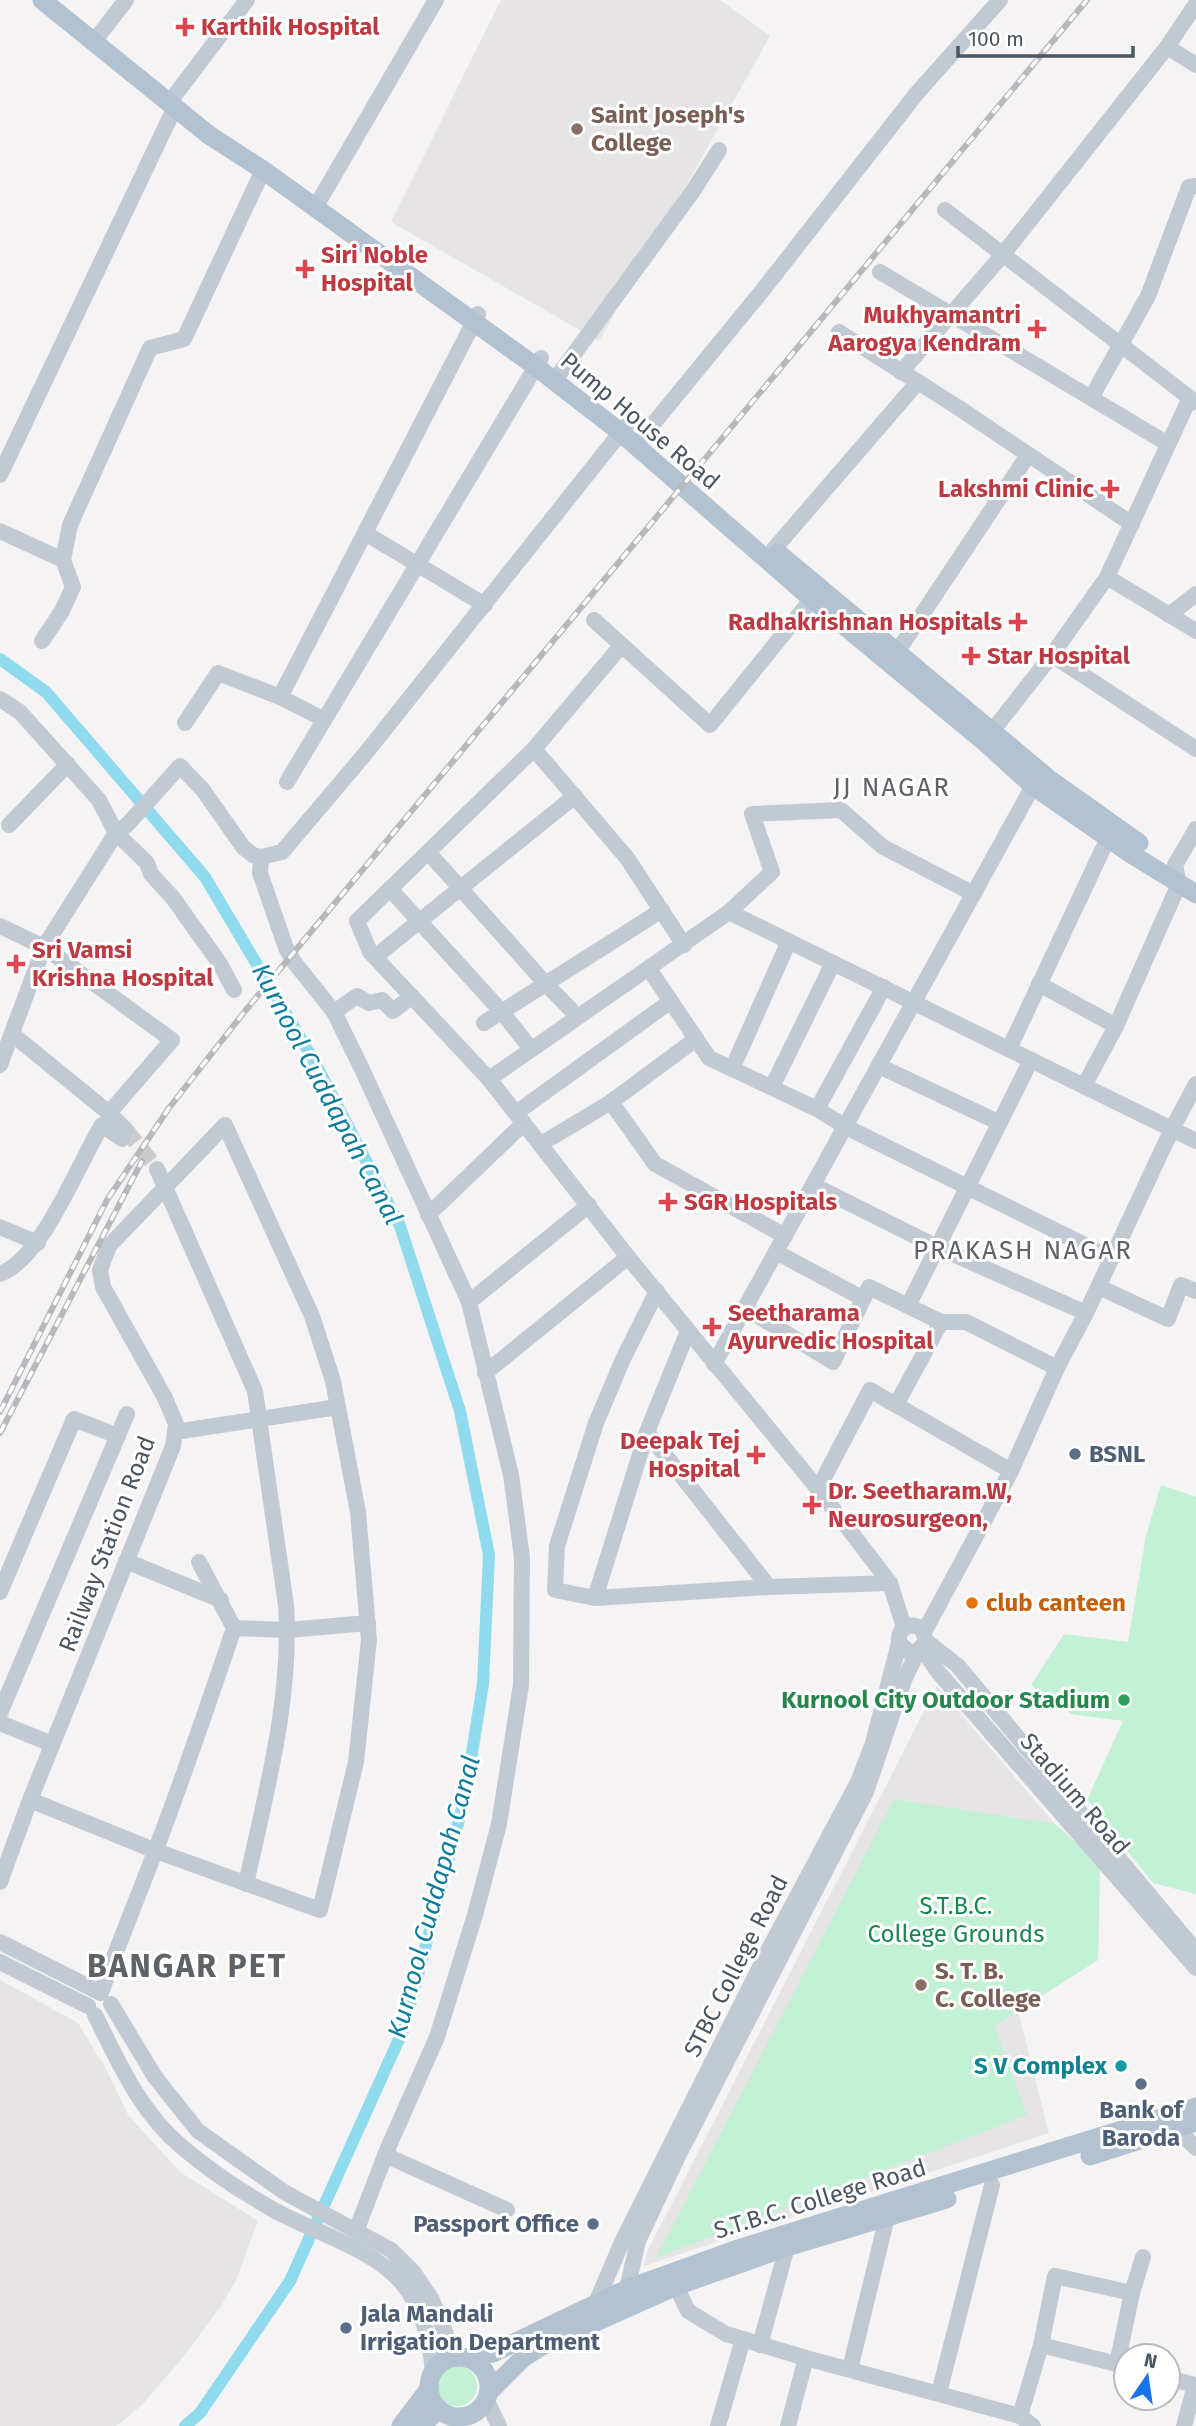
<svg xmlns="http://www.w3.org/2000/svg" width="1196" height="2426" viewBox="0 0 1196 2426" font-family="'Fira Sans',sans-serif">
<rect width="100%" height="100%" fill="#f5f3f3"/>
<!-- education -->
<g fill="#e6e4e5">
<polygon points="501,0 720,0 770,36 599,341 391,222"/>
<polygon points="937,1686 1055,1824 1100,1864 1098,1960 1018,2011 1049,2133 644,2266 647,2252"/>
<polygon points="0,1980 78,2023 106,2069 128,2115 180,2172 258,2221 236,2280 221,2306 184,2356 141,2406 116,2426 0,2426"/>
</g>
<!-- medical -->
<polygon fill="#fce8e6" points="812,1491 826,1508 812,1519 798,1502"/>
<!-- green -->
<g fill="#c3f1d5">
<polygon points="1161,1485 1196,1497 1196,1894 1153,1883 1087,1800 1123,1721 1071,1714 1031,1685 1064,1634 1128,1642 1146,1536"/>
<polygon points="894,1799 1055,1824 1100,1864 1098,1960 994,2026 1027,2115 656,2258"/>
<circle cx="457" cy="2386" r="20"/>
</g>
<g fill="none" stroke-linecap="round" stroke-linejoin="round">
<!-- canal -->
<polyline stroke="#90daee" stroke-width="12" points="0,659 46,692 205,877 313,1059 400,1226 460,1411 489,1555 483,1684 465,1797 404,2028 290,2281 200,2413 185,2426"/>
<!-- minor-tunnel -->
<polyline stroke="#caccce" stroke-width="16" stroke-dasharray="16 8" stroke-linecap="butt" points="126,1130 157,1169"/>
<!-- minor -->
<g stroke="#c1cad2" stroke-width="16">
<polyline points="99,35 126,0"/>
<polyline points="1167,47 1196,65"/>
<polyline points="175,95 247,0"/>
<polyline points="319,201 436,0"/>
<polyline points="945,210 1194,401"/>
<polyline points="880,272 1168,444"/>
<polyline points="839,332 959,408 1132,524"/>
<polyline points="901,372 1000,258 1167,47 1196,4"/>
<polyline points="560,373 693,191 719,150"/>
<polyline points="1091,398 1148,296 1189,187 1196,186"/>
<polyline points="644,435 762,291 917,93 1000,0"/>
<polyline points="0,475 175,107"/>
<polyline points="0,531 63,560"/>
<polyline points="365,533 485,605"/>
<polyline points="774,549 918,382"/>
<polyline points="1107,577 1196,631"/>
<polyline points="1169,615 1196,594"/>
<polyline points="594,620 710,725 819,590"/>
<polyline points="42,641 62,611 73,587 63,560 70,525 150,348 184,339 263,170"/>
<polyline points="621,646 534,749 627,858 684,945"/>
<polyline points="897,652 1028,455"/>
<polyline points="1052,655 1196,749"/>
<polyline points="280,697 323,719"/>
<polyline points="0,699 20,712 99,800 116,833 147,863 151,874 173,898 220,964 234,990"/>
<polyline points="185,723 218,673 280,697 478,314"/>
<polyline points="993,730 1052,655 1107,577 1187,404 1196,401"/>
<polyline points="534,749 357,921 370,952 489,1079 628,1257 818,1489 890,1583 904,1627"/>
<polyline points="287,782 541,358"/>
<polyline points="9,825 68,764"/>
<polyline points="428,852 545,983 577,1016"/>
<polyline points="261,857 260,873 286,948 294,962 334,1012 361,1067 469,1302 511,1475 522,1557 521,1685 499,1824 475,1915 437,2037 388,2148 356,2231"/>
<polyline points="390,889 501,1011 531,1049"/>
<polyline points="729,912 1196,1141"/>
<polyline points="0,926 44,947 172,1040 109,1113"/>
<polyline points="375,957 575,796"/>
<polyline points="649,969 709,1058 817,1109 846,1127 1111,1258"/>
<polyline points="1039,984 1116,1026"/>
<polyline points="334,1012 357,996 369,1003 382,1000 393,1011 412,996"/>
<polyline points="484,1023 662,910"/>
<polyline points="12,1034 109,1113 126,1130"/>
<polyline points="696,1039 611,1102 655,1164 785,1236"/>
<polyline points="1009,1049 1108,838"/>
<polyline points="0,1065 44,947 116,833 127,825 180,766 203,790 243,847 253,855 261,857 282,852 365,754 629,422"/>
<polyline points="879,1066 1000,1123"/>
<polyline points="732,1069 789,941"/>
<polyline points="489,1079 729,912 772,872 752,814 841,810 883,847 974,894"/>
<polyline points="1084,1086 1116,1026 1179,884 1175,865 1196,829"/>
<polyline points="772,1087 833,963"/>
<polyline points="817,1109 884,987"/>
<polyline points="516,1113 671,1001"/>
<polyline points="541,1144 611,1102"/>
<path d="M157,1169L255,1391L286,1605C292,1699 266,1792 246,1884"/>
<polyline points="813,1185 937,1247 1086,1313"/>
<polyline points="428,1215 523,1124"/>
<polyline points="0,1227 38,1243"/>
<polyline points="776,1252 862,1298"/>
<path d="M0,1274C43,1258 78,1164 102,1125L122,1139"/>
<polyline points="1099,1287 1168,1319 1181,1285 1196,1291"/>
<polyline points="657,1291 623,1359 596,1423 557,1546 555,1590 595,1598 769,1587 890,1583"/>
<polyline points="469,1302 589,1205"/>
<polyline points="908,1306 1031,1060"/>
<polyline points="745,1308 833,1362 869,1287 941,1322"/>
<polyline points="714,1364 1033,786"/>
<polyline points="485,1373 628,1257"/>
<polyline points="896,1405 941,1322 966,1322 1057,1368"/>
<polyline points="175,1432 338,1407"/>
<polyline points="647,1432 769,1587"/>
<polyline points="818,1489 870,1390 1011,1471"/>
<polyline points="126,1561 221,1600"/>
<polyline points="0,1592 74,1419 118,1436"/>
<polyline points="595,1598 647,1432 688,1331"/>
<polyline points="234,1628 288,1630 368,1623"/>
<polyline points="924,1632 1011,1471 1057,1368 1086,1313 1172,1129 1196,1084"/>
<polyline points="926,1641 958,1666 1196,1951"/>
<polyline points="922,1649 939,1673 1196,1968"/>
<polyline points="0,1713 127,1414"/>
<polyline points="0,1723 52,1744"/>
<polyline points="0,1882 30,1800 173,1446 176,1424 165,1398 103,1287 100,1270 109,1246 225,1125 312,1316 333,1381 358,1512 369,1640 356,1762 320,1910 156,1851 30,1800"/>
<path d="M0,1942L101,1993C118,1944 138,1897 156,1849C184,1776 209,1702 234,1628L199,1562"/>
<polyline points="0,1962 88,2006"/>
<polyline points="111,2004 155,2077 198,2131 284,2192 391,2250 414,2273 432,2300 455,2357"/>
<path d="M95,2015C119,2063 140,2112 182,2147C209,2170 242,2192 274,2210C313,2232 374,2249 402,2283C423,2309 430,2340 433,2372"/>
<polyline points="1177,2129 1196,2148"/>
<polyline points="385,2155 507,2210"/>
<polyline points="676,2286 688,2311 726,2334 806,2358 1020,2416 1033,2426"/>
<path d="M627,2289L638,2241L679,2154L866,1792L904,1680L918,1651L926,1641L922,1629C909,1621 897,1629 899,1643L909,1652L918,1651"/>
<polyline points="596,2303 622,2242 667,2152 768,1951 858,1782 873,1743 899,1643"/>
<polyline points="760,2345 787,2247"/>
<polyline points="1041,2345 1055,2276 1132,2293"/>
<polyline points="1126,2366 1117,2364 1132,2293 1143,2257"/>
<polyline points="850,2369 887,2217"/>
<polyline points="1168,2378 1195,2385 1184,2426"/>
<polyline points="939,2393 992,2185"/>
<polyline points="486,2399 499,2426"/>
<polyline points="1020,2416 1041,2345 1117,2364"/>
<polyline points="456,2426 457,2417"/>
<polyline points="718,2426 743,2339"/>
<polyline points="788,2426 806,2358"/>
</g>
<!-- major -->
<g stroke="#b3c2d1" stroke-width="19">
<polyline points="42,0 209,135 263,170 535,366 620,432 812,599 987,744 1033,786 1131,854 1196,894"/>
<polyline points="778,553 1049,779 1139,843"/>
<polyline points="1090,2156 1196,2122"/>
<circle cx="459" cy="2387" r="30"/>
<polyline points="467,2358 493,2353 627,2289 738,2249 1196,2107"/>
<polyline points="489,2392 523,2358 540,2347 676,2286 787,2247 947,2199"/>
<polyline points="401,2426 429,2389"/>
<polyline points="422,2426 438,2409"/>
</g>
<defs>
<g id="rail">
<polyline points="0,1412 107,1200 169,1108 245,1011 1087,0"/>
<polyline points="0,1433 142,1161"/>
</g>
</defs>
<!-- rail casing -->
<use href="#rail" stroke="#b5b8bd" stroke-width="6"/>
<!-- rail -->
<use href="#rail" stroke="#fff" stroke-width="3.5" stroke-dasharray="10" stroke-linecap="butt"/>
</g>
<!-- markers -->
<g fill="#e0444e" stroke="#fff" stroke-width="2.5">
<path d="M181.5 16.5h7v7h7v7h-7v7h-7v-7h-7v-7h7z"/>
<path d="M301.5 258.5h7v7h7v7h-7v7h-7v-7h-7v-7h7z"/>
<path d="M1033.5 318.5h7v7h7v7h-7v7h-7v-7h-7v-7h7z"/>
<path d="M1106.5 478.5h7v7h7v7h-7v7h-7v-7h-7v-7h7z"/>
<path d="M1014.5 611.5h7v7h7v7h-7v7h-7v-7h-7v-7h7z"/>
<path d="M967.5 645.5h7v7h7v7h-7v7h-7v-7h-7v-7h7z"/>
<path d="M12.5 953.5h7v7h7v7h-7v7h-7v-7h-7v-7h7z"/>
<path d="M664.5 1191.5h7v7h7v7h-7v7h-7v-7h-7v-7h7z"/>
<path d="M708.5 1316.5h7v7h7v7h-7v7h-7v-7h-7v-7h7z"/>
<path d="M752.5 1444.5h7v7h7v7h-7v7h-7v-7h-7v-7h7z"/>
<path d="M808.5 1494.5h7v7h7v7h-7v7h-7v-7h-7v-7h7z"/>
</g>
<g fill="#8d6e63" stroke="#fff" stroke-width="2.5">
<circle cx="577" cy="129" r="7"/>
<circle cx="921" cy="1985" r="7"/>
</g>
<g fill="#5c6f8a" stroke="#fff" stroke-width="2.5">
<circle cx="1075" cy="1454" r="7"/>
<circle cx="1141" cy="2084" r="7"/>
<circle cx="593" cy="2224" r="7"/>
<circle cx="346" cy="2328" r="7"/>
</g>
<circle fill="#e8710a" stroke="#fff" stroke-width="2.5" cx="972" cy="1603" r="7"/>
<circle fill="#2e9e5b" stroke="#fff" stroke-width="2.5" cx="1124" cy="1700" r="7"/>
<circle fill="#0f9aa8" stroke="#fff" stroke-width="2.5" cx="1121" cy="2066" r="7"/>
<g text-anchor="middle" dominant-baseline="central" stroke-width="6" stroke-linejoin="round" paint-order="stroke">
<!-- health labels -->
<g font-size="24" font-weight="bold" fill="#be3a42" stroke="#fff" text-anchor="start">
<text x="201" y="27">Karthik Hospital</text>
<text x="321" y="255">Siri Noble<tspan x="321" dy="28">Hospital</tspan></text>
<text x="1021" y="315" text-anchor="end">Mukhyamantri<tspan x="1021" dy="28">Aarogya Kendram</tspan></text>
<text x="1094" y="489" text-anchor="end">Lakshmi Clinic</text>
<text x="1002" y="622" text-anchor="end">Radhakrishnan Hospitals</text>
<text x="987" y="656">Star Hospital</text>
<text x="32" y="950">Sri Vamsi<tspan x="32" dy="28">Krishna Hospital</tspan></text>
<text x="684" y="1202">SGR Hospitals</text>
<text x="728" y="1313">Seetharama<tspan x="728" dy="28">Ayurvedic Hospital</tspan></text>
<text x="740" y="1441" text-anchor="end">Deepak Tej<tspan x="740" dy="28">Hospital</tspan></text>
<text x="828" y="1491">Dr. Seetharam.W,<tspan x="828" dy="28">Neurosurgeon,</tspan></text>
</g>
<!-- education labels -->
<g font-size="24" font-weight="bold" fill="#785e54" stroke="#fff" text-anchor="start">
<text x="591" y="115">Saint Joseph's<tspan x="591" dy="28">College</tspan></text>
<text x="935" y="1971">S. T. B.<tspan x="935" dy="28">C. College</tspan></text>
</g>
<!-- street labels -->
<g font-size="24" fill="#4a5661" stroke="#fff">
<text transform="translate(640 421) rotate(40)">Pump House Road</text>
<text transform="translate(107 1544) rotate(-69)">Railway Station Road</text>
<text transform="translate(1075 1794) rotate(49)">Stadium Road</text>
<text transform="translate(736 1966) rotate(-63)">STBC College Road</text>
<text transform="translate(820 2199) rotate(-17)">S.T.B.C. College Road</text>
</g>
<!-- service labels -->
<g font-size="24" font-weight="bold" fill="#4e5e75" stroke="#fff" text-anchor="start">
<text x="1089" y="1454">BSNL</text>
<text x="1141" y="2110" text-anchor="middle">Bank of<tspan x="1141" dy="28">Baroda</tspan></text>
<text x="579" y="2224" text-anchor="end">Passport Office</text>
<text x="360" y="2314">Jala Mandali<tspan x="360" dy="28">Irrigation Department</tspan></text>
</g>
<!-- food labels -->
<g font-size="24" font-weight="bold" fill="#c56008" stroke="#fff" text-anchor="start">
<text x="986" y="1603">club canteen</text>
</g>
<!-- leisure labels -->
<g font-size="24" font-weight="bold" fill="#27864d" stroke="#fff" text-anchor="end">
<text x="1110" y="1700">Kurnool City Outdoor Stadium</text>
</g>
<!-- park labels -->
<g font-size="24" fill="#17864f" stroke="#fff">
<text x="956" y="1906">S.T.B.C.<tspan x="956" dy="28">College Grounds</tspan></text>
</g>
<!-- culture labels -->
<g font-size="24" font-weight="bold" fill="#0d838f" stroke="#fff" text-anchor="end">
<text x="1107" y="2066">S V Complex</text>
</g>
<!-- neighbourhood labels -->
<g font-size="26" letter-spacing="2" fill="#5f6368" stroke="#fff">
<text x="892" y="787">JJ NAGAR</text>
<text x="1023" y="1250">PRAKASH NAGAR</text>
</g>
<!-- water labels -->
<g font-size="26" font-style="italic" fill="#0c7c9b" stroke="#fff">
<text transform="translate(327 1094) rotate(62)">Kurnool Cuddapah Canal</text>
<text transform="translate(434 1897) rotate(-75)">Kurnool Cuddapah Canal</text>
</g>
<!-- district labels -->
<g font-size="32" font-weight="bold" letter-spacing="2" fill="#5f6368" stroke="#fff">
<text x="187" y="1966">BANGAR PET</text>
</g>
</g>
<!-- north arrow -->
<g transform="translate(1147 2377) rotate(13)"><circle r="33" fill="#ffffff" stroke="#b7bbc0" stroke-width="2"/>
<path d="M0-5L12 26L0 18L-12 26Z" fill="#1a73e8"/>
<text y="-10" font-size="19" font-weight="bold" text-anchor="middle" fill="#4a5661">N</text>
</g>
<!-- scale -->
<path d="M958 46v10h175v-10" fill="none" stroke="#4a5661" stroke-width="3.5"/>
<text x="968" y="46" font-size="21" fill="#4a5661" stroke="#ffffff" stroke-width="5" paint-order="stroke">100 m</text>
</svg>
